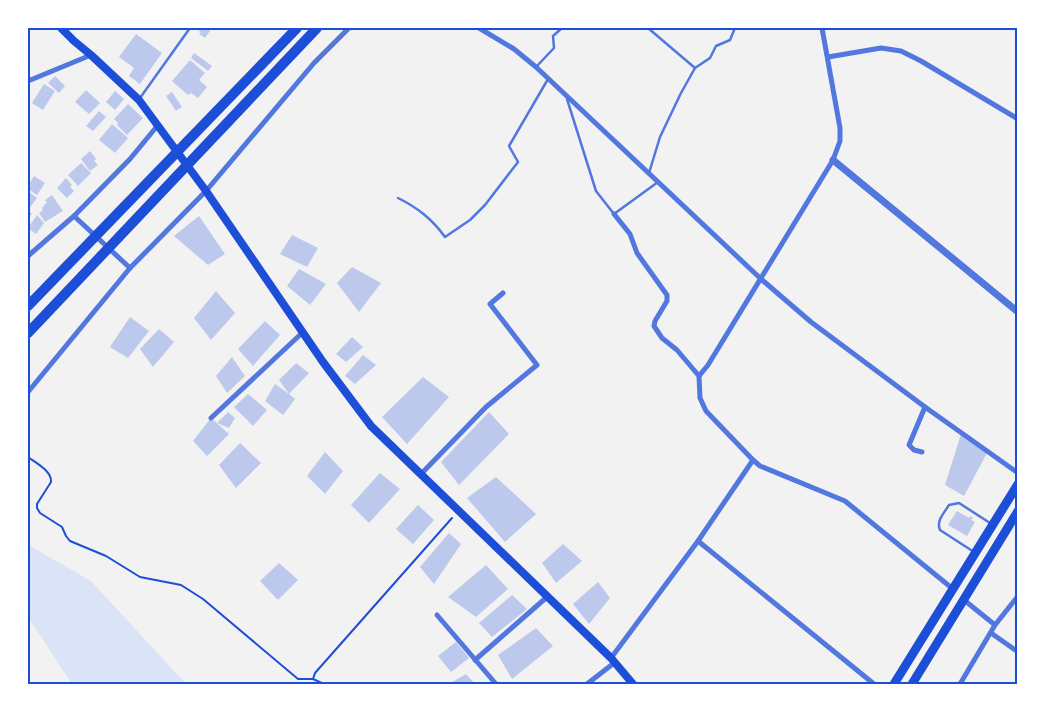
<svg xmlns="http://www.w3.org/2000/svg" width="1045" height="712" viewBox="0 0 1045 712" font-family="Commissioner,sans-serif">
<rect width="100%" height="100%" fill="#f2f2f2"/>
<!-- green -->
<polygon fill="#dbe4f7" points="28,545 91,581 186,684 72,684 28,617"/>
<!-- building -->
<g fill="#bdc9ec">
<polygon points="194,28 212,28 205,38 199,34 201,32"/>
<polygon points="136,34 162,53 140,84 129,76 134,68 119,57"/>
<polygon points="194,53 212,66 208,71 191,58"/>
<polygon points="190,60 205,73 199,80 207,87 198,98 191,93 188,95 172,81"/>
<polygon points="55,76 65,86 59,93 48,83"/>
<polygon points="44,84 55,91 43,110 32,103"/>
<polygon points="86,90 100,103 89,114 75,102"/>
<polygon points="115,91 124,99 115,110 106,102"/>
<polygon points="172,92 182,107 176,111 166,96"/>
<polygon points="128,104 143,118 127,135 117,125 118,123 114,119"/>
<polygon points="99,111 106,117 93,131 86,126"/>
<polygon points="112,124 128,138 115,153 99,140"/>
<polygon points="90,151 96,159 94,161 98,165 90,171 81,159"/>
<polygon points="81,163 91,173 78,186 68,175"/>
<polygon points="34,176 45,183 37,195 28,189 31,185 29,184"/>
<polygon points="66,178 72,185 70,187 74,191 67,198 57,188"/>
<polygon points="28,191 37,198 28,210 32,214 28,219"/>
<polygon points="52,195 63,211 45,222 39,213 43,210 42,208 47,202 45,200"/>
<polygon points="37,215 44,223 36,234 28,228"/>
<polygon points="199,216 225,254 208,265 174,236"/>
<polygon points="292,235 318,248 307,267 280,254"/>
<polygon points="352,267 381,283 359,312 337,283"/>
<polygon points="299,269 326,284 310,305 287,286"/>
<polygon points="216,291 235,313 211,340 194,318"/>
<polygon points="130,317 149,331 128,358 110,347"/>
<polygon points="265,321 280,335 253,366 238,349"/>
<polygon points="159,329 174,342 153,367 140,349"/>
<polygon points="352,337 363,347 346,362 336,354"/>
<polygon points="363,355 376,365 355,384 345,376"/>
<polygon points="232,357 245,376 227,393 216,376"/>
<polygon points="296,363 309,373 289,394 295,399 283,415 265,401 275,384 289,394 279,380"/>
<polygon points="423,377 449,397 407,444 382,417"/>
<polygon points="248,394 267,410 253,426 234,407"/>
<polygon points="228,412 235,418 229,428 217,423"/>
<polygon points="489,412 509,434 459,485 441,462"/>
<polygon points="211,418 229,434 207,456 193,441"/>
<polygon points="961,434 987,453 964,496 945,485"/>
<polygon points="240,443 261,463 236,488 219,465"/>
<polygon points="325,452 343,471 325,494 307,476"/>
<polygon points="380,473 400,489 369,523 351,505"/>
<polygon points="496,477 536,514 505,542 467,498"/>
<polygon points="418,505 434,520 413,544 396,529"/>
<polygon points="957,511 969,518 970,516 973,518 971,520 975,522 967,536 948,525"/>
<polygon points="449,533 461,544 434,584 420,567"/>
<polygon points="563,544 582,561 556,583 542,563"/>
<polygon points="279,563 298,580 278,600 260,581"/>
<polygon points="486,565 508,589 476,617 448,597"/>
<polygon points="598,582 610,598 589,624 573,604"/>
<polygon points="512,595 527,609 492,637 479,623"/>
<polygon points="536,628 553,646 512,679 498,655"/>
<polygon points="456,642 469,658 451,672 438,656"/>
<polygon points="466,674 475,684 449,684"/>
</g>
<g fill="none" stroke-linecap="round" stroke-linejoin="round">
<!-- path -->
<g stroke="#1d4ed8" stroke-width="2">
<path d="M28,457C36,463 52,471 51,482L37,504V508L40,513L62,527L66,536L70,541L106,556L140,577L181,585L203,599L298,679H313L324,684"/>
<polyline points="313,679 315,673 452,518"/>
</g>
<!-- service -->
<g stroke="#5277de" stroke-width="2.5">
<polyline points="648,28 695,68"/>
<polyline points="536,67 554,48 553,36 562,28"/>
<polyline points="140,98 190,28"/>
<polyline points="567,99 596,191 614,214 658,182"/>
<polyline points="649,173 660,137 681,93 695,68 710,58 716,46 730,40 735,28"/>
<path d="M398,198C418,208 432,219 445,237L470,220L485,205L518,162L509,146L548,79"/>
<path d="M974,552L940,530C936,521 944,513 949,505L959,503L990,523"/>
</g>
<!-- minor -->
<g stroke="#5277de" stroke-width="5">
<polyline points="479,28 514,49 536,67 761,279 811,322 925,407 1018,473"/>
<polyline points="822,28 840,128 840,141 833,160 708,365 699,376 700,398 706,411 753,460 760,466 845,501 953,589"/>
<polyline points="828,57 881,48 901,51 921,61 1018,119"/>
<polyline points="28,81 91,55"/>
<polyline points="614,214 630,234 637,253 667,295 667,301 655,321 654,326 662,338 677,350 699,376"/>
<polyline points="74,216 130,268"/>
<polyline points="28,256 74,216 130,159 158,125"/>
<polyline points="28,392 130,268 206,191 314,63 349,28"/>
<polyline points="211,418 302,333"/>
<polyline points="922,452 914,450 909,445 925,407"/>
<polyline points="421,474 486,407 537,365 490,304 503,293"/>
<polyline points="698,541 874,684"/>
<polyline points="964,600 995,625"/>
<polyline points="437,615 496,684"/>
<polyline points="991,633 1018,652"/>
<polyline points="611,658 698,541 753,460"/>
<polyline points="475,660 547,597"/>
<polyline points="587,684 614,663"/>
<polyline points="960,684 995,625 1018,596"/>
</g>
<!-- tertiary -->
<polyline stroke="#5277de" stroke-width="7" points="833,160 1018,312"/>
<!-- secondary -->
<polyline stroke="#1d4ed8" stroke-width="8" points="61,28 74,41 91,55 139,100 206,191 323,362 371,426 611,658 633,684"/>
<!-- trunk -->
<g stroke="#1d4ed8" stroke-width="9">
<polyline points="894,684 1018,484"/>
<polyline points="912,684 1018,511"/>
</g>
<!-- motorway -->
<g stroke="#1d4ed8" stroke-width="10">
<polyline points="28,306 297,28"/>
<polyline points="28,333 317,28"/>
</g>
</g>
<!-- border -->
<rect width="1045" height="712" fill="none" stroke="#ffffff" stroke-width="58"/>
<rect x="29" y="29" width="987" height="654" fill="none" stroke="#1d4ed8" stroke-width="2"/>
</svg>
